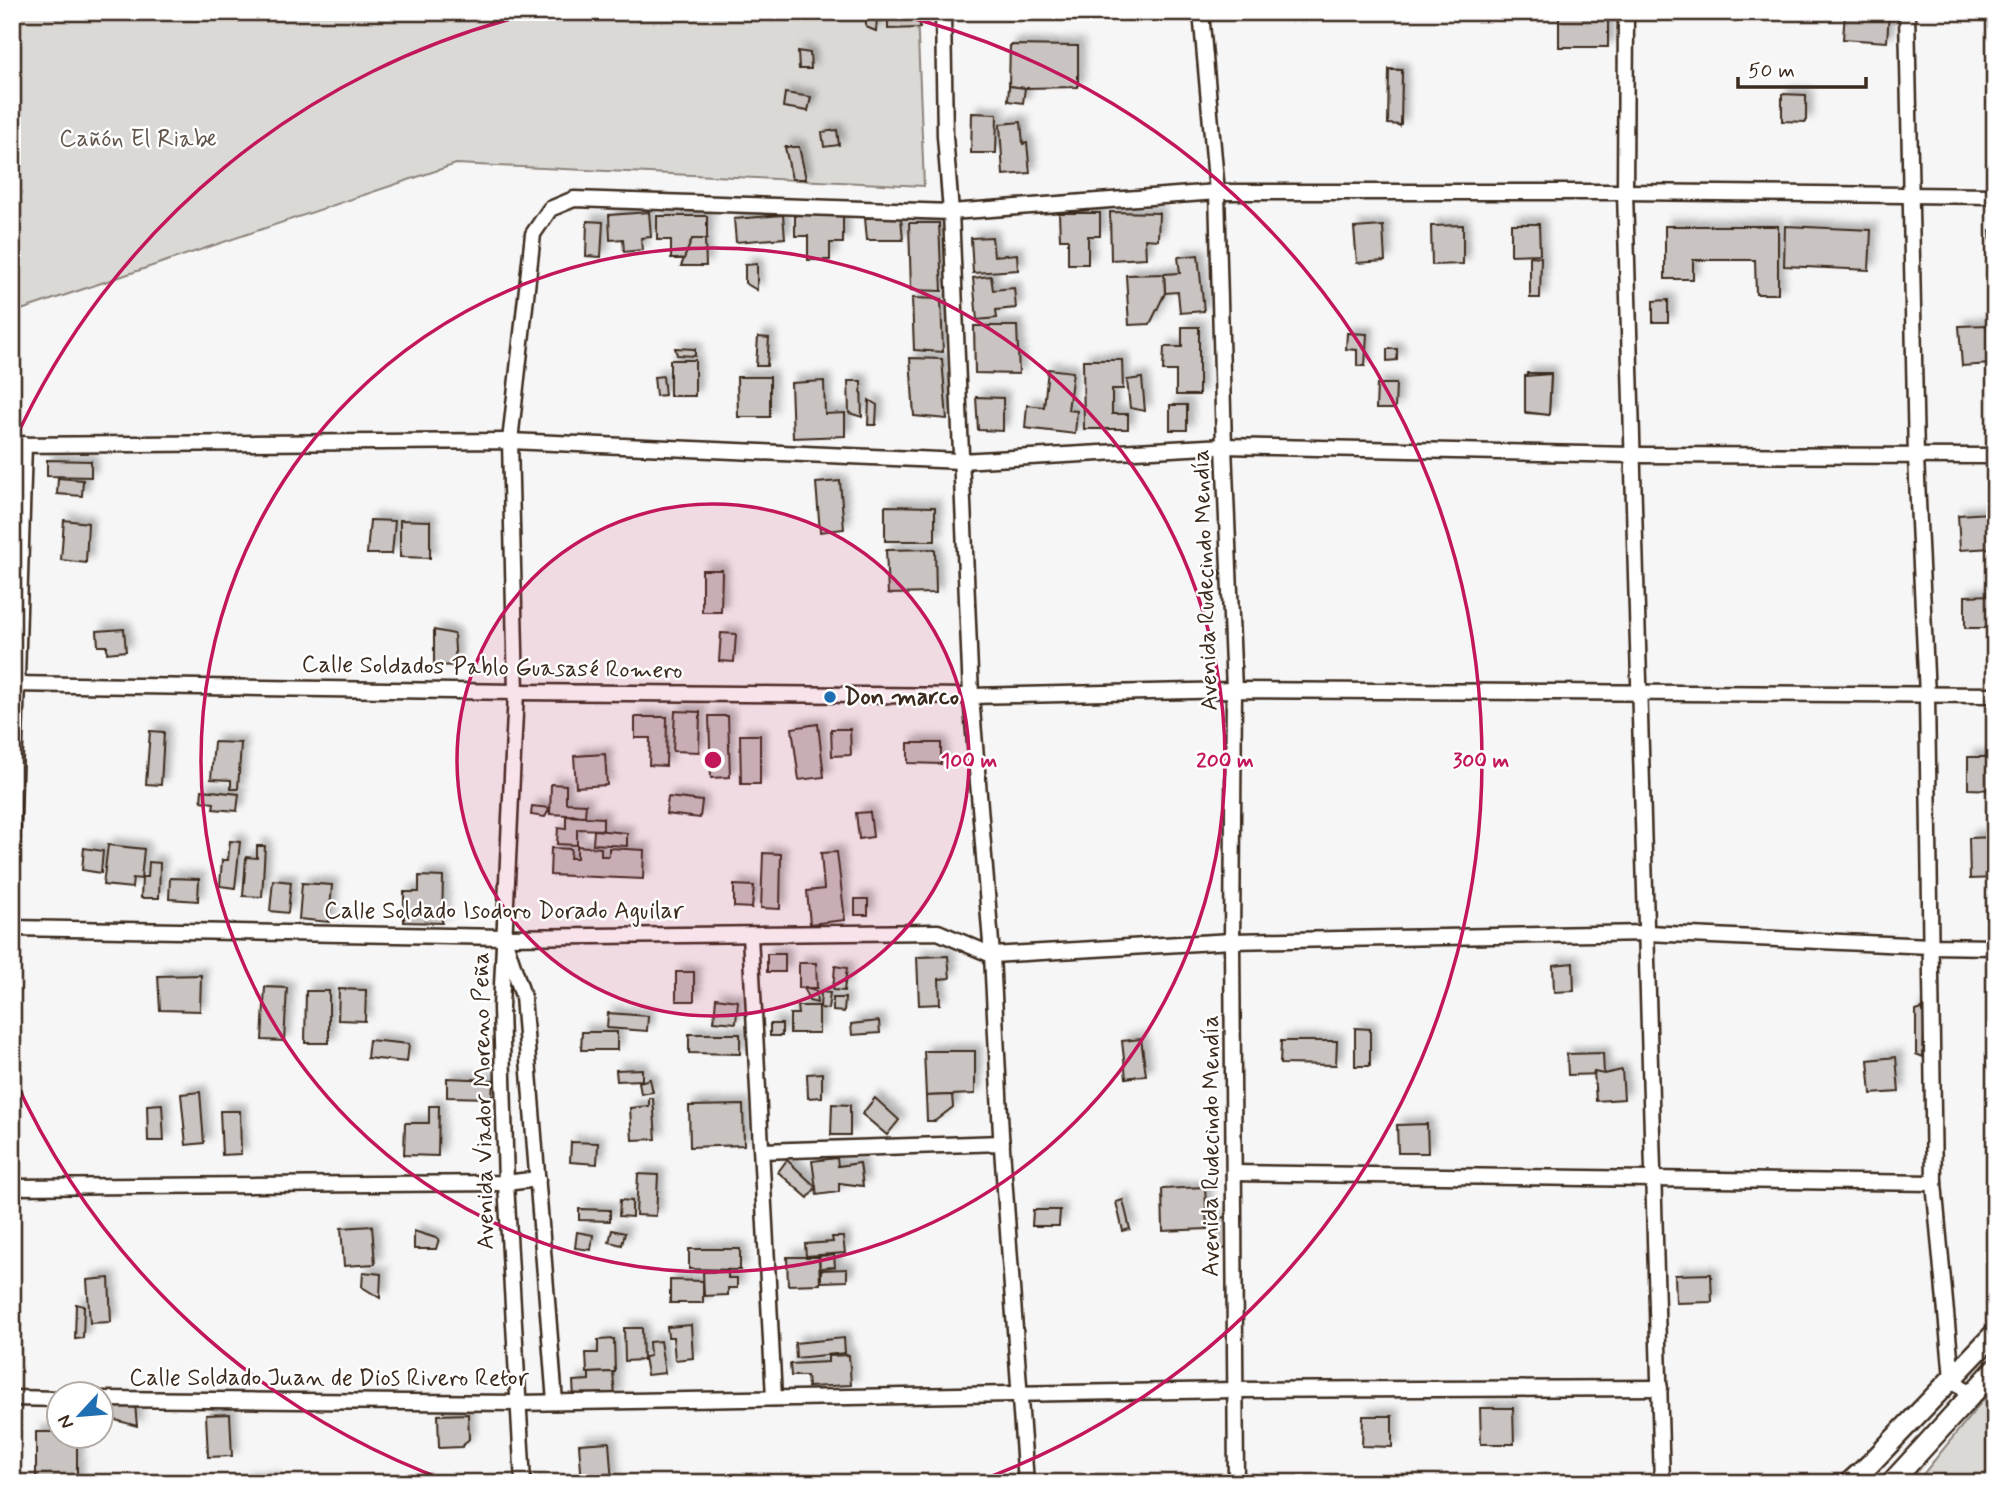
<svg xmlns="http://www.w3.org/2000/svg" width="2007" height="1495" viewBox="0 0 2007 1495" font-family="Mynerve,sans-serif">
<defs>
<filter id="shadow"><feDropShadow dx="6" dy="-6" stdDeviation="3.5" flood-color="#0004"/></filter>
</defs>
<rect width="100%" height="100%" fill="#f7f6f6"/>
<filter id="ink" filterUnits="userSpaceOnUse"><feTurbulence type="fractalNoise" baseFrequency=".0143" numOctaves="2"/><feDisplacementMap in="SourceGraphic" scale="14" xChannelSelector="R" yChannelSelector="G"/><feConvolveMatrix kernelMatrix="1 2 1 2 8 2 1 2 1" color-interpolation-filters="sRGB"/></filter>
<g filter="url(#ink)">
<!-- green -->
<g fill="#dbd9d6" stroke="#8b827a" stroke-width="2">
<polygon points="12,12 917,12 924,186 456,164 12,313"/>
<polygon points="1995,1385 1995,1483 1916,1483"/>
</g>
<!-- building -->
<g fill="#c9c3c1" stroke="#3b2a1e" stroke-width="2" filter="url(#shadow)">
<polygon points="888,12 919,12 920,28 888,29"/>
<rect x="1559" y="12" width="49" height="35"/>
<polygon points="1845,12 1889,12 1887,42 1843,39"/>
<polygon points="866,14 877,19 876,31 866,27"/>
<polygon points="1010,45 1078,46 1078,87 1025,88 1009,86"/>
<polygon points="798,51 810,53 811,69 799,69"/>
<polygon points="1389,69 1402,70 1400,126 1389,120"/>
<polygon points="1389,70 1402,70 1401,125 1388,124"/>
<polygon points="1009,86 1025,88 1023,103 1008,101"/>
<polygon points="785,93 811,97 808,111 783,107"/>
<polygon points="1782,94 1806,95 1806,122 1782,121"/>
<polygon points="972,113 997,114 996,153 971,153"/>
<polygon points="1021,122 1023,144 1027,143 1030,173 1003,175 1000,124"/>
<polygon points="837,130 839,145 824,147 822,132"/>
<polygon points="785,147 799,147 806,179 792,179"/>
<polygon points="649,212 651,237 641,238 642,250 624,252 623,239 610,240 609,215"/>
<polygon points="1110,212 1159,213 1158,240 1145,239 1146,258 1111,260"/>
<polygon points="1059,213 1100,213 1100,236 1088,236 1088,264 1068,264 1068,239 1060,239"/>
<polygon points="783,215 785,238 736,242 734,219"/>
<polygon points="795,215 843,215 843,243 830,243 830,260 808,260 808,236 795,236"/>
<polygon points="657,216 707,216 707,239 692,239 692,259 671,259 671,240 657,240"/>
<polygon points="865,218 901,218 903,240 867,240"/>
<polygon points="587,221 603,222 601,257 586,256"/>
<polygon points="909,223 939,223 942,291 911,290"/>
<polygon points="1511,224 1539,224 1540,254 1511,255"/>
<polygon points="1463,225 1463,264 1432,265 1431,226"/>
<polygon points="1383,226 1385,261 1357,263 1354,228"/>
<polygon points="1665,226 1778,226 1778,294 1756,294 1755,260 1693,260 1693,279 1665,279"/>
<polygon points="1785,226 1871,230 1869,270 1784,266"/>
<polygon points="1990,230 1995,230 1995,262 1992,262"/>
<polygon points="992,237 994,256 1017,254 1018,270 973,273 971,238"/>
<polygon points="692,239 705,239 706,266 681,266"/>
<polygon points="1198,255 1204,311 1180,313 1178,292 1165,293 1164,274 1180,273 1178,257"/>
<polygon points="1530,256 1541,257 1540,298 1530,298"/>
<polygon points="757,264 757,290 745,283 745,265"/>
<polygon points="1164,274 1165,293 1150,324 1129,325 1126,275"/>
<polygon points="991,276 993,290 1014,288 1016,308 996,310 997,318 977,320 973,278"/>
<polygon points="912,298 941,299 943,352 914,350"/>
<polygon points="1668,300 1668,322 1653,322 1653,301"/>
<polygon points="1988,325 1991,364 1962,366 1959,326"/>
<polygon points="974,326 1017,326 1019,374 975,373"/>
<polygon points="1182,327 1199,327 1199,395 1176,395 1176,371 1163,371 1164,347 1182,347"/>
<polygon points="1347,333 1367,334 1365,366 1357,366 1357,350 1346,349"/>
<polygon points="758,337 769,338 767,366 756,366"/>
<polygon points="675,348 695,349 695,356 677,355"/>
<polygon points="1387,349 1397,349 1397,360 1387,361"/>
<polygon points="910,358 942,359 947,419 914,416"/>
<rect x="670" y="360" width="25" height="36"/>
<polygon points="1083,360 1122,360 1123,389 1112,389 1112,414 1128,414 1128,429 1084,429"/>
<polygon points="1048,369 1073,372 1068,410 1077,411 1075,434 1025,428 1027,405 1044,407"/>
<polygon points="1527,373 1551,373 1549,414 1525,413"/>
<polygon points="1551,374 1549,415 1525,412 1525,376"/>
<polygon points="663,376 665,395 656,396 654,377"/>
<polygon points="737,377 770,377 770,417 738,417"/>
<polygon points="1142,378 1145,411 1130,408 1127,380"/>
<polygon points="824,381 825,414 845,413 845,436 793,438 791,383"/>
<polygon points="848,381 861,381 862,417 849,413"/>
<polygon points="1377,384 1396,384 1395,409 1376,409"/>
<polygon points="976,397 1003,398 1003,431 978,430"/>
<polygon points="869,400 877,405 876,425 868,425"/>
<rect x="1170" y="405" width="17" height="25"/>
<polygon points="47,460 91,461 91,477 47,476"/>
<polygon points="58,478 83,480 82,496 57,494"/>
<polygon points="840,481 844,529 820,532 816,483"/>
<polygon points="885,506 935,507 935,541 885,541"/>
<polygon points="1990,513 1992,548 1960,550 1958,515"/>
<polygon points="64,520 88,523 86,563 61,560"/>
<polygon points="370,520 395,521 392,554 367,554"/>
<polygon points="400,520 430,521 430,558 400,557"/>
<polygon points="935,549 936,593 888,594 886,550"/>
<polygon points="702,570 722,570 721,612 702,612"/>
<polygon points="1993,595 1994,628 1965,628 1965,596"/>
<polygon points="124,629 126,651 107,653 107,646 98,646 97,631"/>
<polygon points="434,630 454,634 456,666 434,665"/>
<polygon points="721,633 736,634 734,662 719,661"/>
<polygon points="675,711 700,712 699,752 673,751"/>
<polygon points="709,716 728,716 730,777 711,778"/>
<polygon points="635,717 667,717 666,766 649,765 650,738 635,738"/>
<polygon points="818,724 824,777 799,780 792,728"/>
<polygon points="831,729 850,729 851,755 832,756"/>
<polygon points="150,731 164,732 161,785 146,784"/>
<polygon points="740,735 760,735 760,784 741,784"/>
<polygon points="214,742 241,743 238,789 231,789 231,780 211,779"/>
<polygon points="908,743 941,743 941,764 908,763"/>
<polygon points="605,754 607,785 576,787 574,756"/>
<polygon points="1968,757 1995,757 1995,790 1968,789"/>
<polygon points="551,784 566,785 566,803 586,804 585,816 550,814"/>
<polygon points="202,790 239,794 237,811 213,809 214,803 201,801"/>
<polygon points="668,797 702,801 700,818 666,814"/>
<polygon points="532,806 550,808 545,817 531,815"/>
<polygon points="870,812 873,837 859,839 856,813"/>
<polygon points="566,816 603,818 603,830 577,829 577,845 557,844 558,828 566,829"/>
<polygon points="594,830 627,833 627,846 593,844"/>
<polygon points="1995,837 1995,878 1970,879 1969,838"/>
<polygon points="230,841 240,842 235,888 220,886 222,860 228,860"/>
<polygon points="108,845 144,849 141,879 133,878 132,888 103,885"/>
<polygon points="257,846 265,846 262,897 243,896 246,857 257,858"/>
<polygon points="577,846 601,848 601,856 609,856 609,848 644,850 643,879 550,875 551,848 571,849 570,858 577,858"/>
<polygon points="84,848 103,851 101,873 82,870"/>
<polygon points="837,852 845,920 810,924 807,891 824,889 821,853"/>
<polygon points="763,853 781,854 780,909 761,908"/>
<polygon points="149,862 160,863 159,898 141,898 142,877 148,877"/>
<polygon points="419,876 443,877 442,923 404,922 404,892 419,892"/>
<polygon points="170,878 199,879 198,901 169,899"/>
<polygon points="273,880 291,882 288,913 270,911"/>
<polygon points="302,883 332,885 329,922 299,919"/>
<polygon points="734,885 754,886 752,908 734,907"/>
<rect x="855" y="899" width="13" height="16"/>
<rect x="767" y="954" width="18" height="18"/>
<polygon points="948,956 950,978 939,979 940,1004 919,1005 917,957"/>
<polygon points="799,963 816,963 817,988 799,988"/>
<polygon points="1573,963 1574,991 1554,992 1553,965"/>
<polygon points="835,966 847,968 844,991 833,990"/>
<rect x="676" y="972" width="18" height="29"/>
<polygon points="201,975 200,1011 160,1010 158,976"/>
<polygon points="265,987 287,988 284,1041 262,1040"/>
<polygon points="804,988 816,991 817,1003 809,1001"/>
<polygon points="339,989 366,990 365,1021 338,1020"/>
<polygon points="306,991 329,991 329,1043 305,1043"/>
<polygon points="821,992 830,993 828,1009 820,1008"/>
<polygon points="716,998 738,1001 736,1023 714,1021"/>
<polygon points="833,998 845,998 844,1012 833,1011"/>
<polygon points="797,1006 819,1006 819,1033 790,1033 790,1014 798,1014"/>
<polygon points="1925,1008 1923,1057 1916,1054 1916,1011"/>
<polygon points="608,1013 648,1016 647,1031 607,1028"/>
<polygon points="879,1021 880,1033 852,1035 851,1024"/>
<rect x="770" y="1024" width="12" height="12"/>
<polygon points="1355,1028 1370,1029 1370,1066 1355,1066"/>
<polygon points="582,1032 617,1032 617,1050 581,1050"/>
<polygon points="689,1034 740,1034 740,1054 689,1053"/>
<polygon points="1141,1039 1146,1075 1126,1078 1122,1041"/>
<polygon points="369,1040 409,1044 407,1062 367,1058"/>
<polygon points="1281,1041 1337,1041 1336,1065 1280,1064"/>
<polygon points="924,1051 975,1051 975,1094 926,1096"/>
<polygon points="1603,1053 1604,1074 1568,1075 1567,1054"/>
<polygon points="1896,1057 1899,1092 1871,1094 1868,1060"/>
<polygon points="642,1069 642,1080 617,1081 616,1070"/>
<polygon points="1622,1070 1624,1099 1596,1101 1594,1072 1604,1074"/>
<polygon points="822,1073 822,1097 808,1098 807,1074"/>
<polygon points="447,1078 493,1080 492,1098 447,1097"/>
<polygon points="650,1079 653,1092 641,1094 639,1082"/>
<polygon points="200,1092 204,1143 186,1145 181,1094"/>
<polygon points="952,1095 953,1107 935,1121 927,1121 926,1096"/>
<polygon points="649,1098 653,1098 656,1139 632,1140 630,1108 649,1106"/>
<polygon points="875,1098 899,1120 887,1135 862,1114"/>
<polygon points="162,1104 164,1141 148,1141 147,1105"/>
<polygon points="832,1104 850,1105 850,1135 831,1135"/>
<polygon points="743,1105 744,1145 690,1147 689,1106"/>
<polygon points="429,1106 439,1106 438,1156 404,1155 405,1123 429,1123"/>
<polygon points="220,1111 240,1111 241,1154 222,1155"/>
<polygon points="1427,1124 1428,1153 1398,1153 1397,1125"/>
<polygon points="571,1142 598,1143 597,1164 570,1162"/>
<polygon points="837,1158 838,1166 860,1163 863,1186 839,1183 839,1192 817,1195 812,1161"/>
<polygon points="787,1160 816,1187 808,1198 778,1172"/>
<polygon points="638,1174 658,1175 656,1216 636,1215"/>
<polygon points="1205,1187 1207,1229 1163,1231 1162,1189"/>
<polygon points="620,1200 632,1201 632,1217 619,1216"/>
<polygon points="1123,1200 1130,1229 1123,1231 1116,1202"/>
<polygon points="579,1209 610,1210 610,1221 579,1220"/>
<polygon points="1033,1210 1060,1210 1059,1226 1032,1226"/>
<polygon points="1229,1217 1231,1248 1218,1249 1216,1218"/>
<polygon points="372,1226 375,1264 344,1266 341,1228"/>
<polygon points="612,1230 625,1233 622,1245 609,1242"/>
<polygon points="414,1231 439,1239 436,1249 414,1249"/>
<polygon points="577,1232 593,1235 591,1250 575,1248"/>
<polygon points="832,1237 843,1237 845,1253 806,1256 805,1244 833,1242"/>
<polygon points="689,1249 740,1249 740,1270 689,1269"/>
<polygon points="834,1255 835,1267 820,1268 819,1256"/>
<polygon points="787,1257 819,1257 820,1284 788,1285"/>
<polygon points="847,1269 847,1281 821,1282 821,1270"/>
<polygon points="728,1271 728,1278 737,1278 737,1288 728,1288 728,1295 704,1296 703,1272"/>
<polygon points="363,1272 381,1274 380,1298 362,1287"/>
<polygon points="1711,1274 1712,1302 1676,1303 1675,1275"/>
<polygon points="109,1278 111,1322 90,1323 87,1280"/>
<polygon points="670,1280 703,1281 703,1303 670,1303"/>
<polygon points="76,1304 84,1306 83,1338 75,1339"/>
<polygon points="691,1325 693,1358 675,1360 673,1337 668,1337 667,1327"/>
<polygon points="624,1328 642,1328 643,1360 625,1361"/>
<polygon points="844,1338 845,1353 796,1358 795,1343"/>
<polygon points="614,1339 615,1372 587,1373 586,1353 598,1353 598,1340"/>
<polygon points="660,1341 665,1373 647,1375 644,1357 650,1356 649,1342"/>
<polygon points="849,1355 851,1385 808,1387 807,1376 791,1376 790,1364 828,1362 828,1356"/>
<polygon points="613,1372 615,1397 574,1399 573,1381 589,1380 589,1373"/>
<polygon points="135,1404 137,1426 108,1418 107,1406"/>
<polygon points="1480,1408 1513,1408 1514,1444 1481,1444"/>
<polygon points="230,1414 232,1456 208,1457 206,1415"/>
<polygon points="468,1414 469,1439 462,1447 439,1448 438,1415"/>
<polygon points="1363,1416 1392,1416 1392,1447 1362,1446"/>
<polygon points="36,1432 60,1432 60,1436 77,1436 77,1483 36,1483"/>
<polygon points="609,1442 612,1483 582,1483 579,1444"/>
<polygon points="244,1479 273,1479 274,1483 244,1483"/>
</g>
<g fill="none" stroke-linecap="round" stroke-linejoin="round">
<defs>
<g id="street">
<polyline points="943,12 945,136 951,212 971,696 992,955 1001,1134 1026,1483"/>
<polyline points="1201,12 1217,192 1224,446 1234,690 1232,941 1236,1483"/>
<polyline points="1626,12 1625,192 1662,1483"/>
<polyline points="1907,12 1916,457 1927,696 1934,1183 1952,1378 1971,1396"/>
<polyline points="12,445 510,441 961,461 1224,446 1633,455 1995,456"/>
<polyline points="12,684 516,692 971,696 1234,690 1995,695"/>
<polyline points="12,845 24,444"/>
<polyline points="12,928 504,937 938,932 992,955 1232,941 1647,933 1930,946 1995,947"/>
<polyline points="750,935 774,1398"/>
<polyline points="506,944 523,996 555,1402"/>
<polyline points="762,1151 1002,1143"/>
<polyline points="1234,1173 1934,1183"/>
<polyline points="12,1187 506,1183 538,1179"/>
<polyline points="12,1398 60,1399"/>
<polyline points="102,1399 519,1403 1235,1390 1660,1388"/>
<polyline points="523,1483 506,1183 501,1007 516,692 510,441 533,234 550,209 574,199 951,212 1217,192 1625,192 1995,196"/>
</g>
<g id="secondary">
<polyline points="1849,1483 1870,1464 1995,1333"/>
<polyline points="1891,1483 1995,1369"/>
</g>
</defs>
<!-- street casing -->
<use href="#street" stroke="#3b2a1e" stroke-width="19"/>
<!-- secondary casing -->
<use href="#secondary" stroke="#3b2a1e" stroke-width="24"/>
<!-- street -->
<use href="#street" stroke="#fff" stroke-width="14"/>
<!-- secondary -->
<use href="#secondary" stroke="#fff" stroke-width="19"/>
</g>
</g>
<!-- distance rings -->
<circle cx="713" cy="760" r="256" fill="#c2185b" fill-opacity=".12"/>
<g fill="none" stroke="#c2185b" stroke-width="3.5">
<circle cx="713" cy="760" r="256"/>
<circle cx="713" cy="760" r="512"/>
<path d="M450 1482A768 768 0 0 1 14 1078M14 442A768 768 0 0 1 534 13M892 13A768 768 0 0 1 976 1482"/>
</g>
<!-- markers -->
<circle fill="#1f6fb2" stroke="#fff" stroke-width="2.5" cx="830" cy="697" r="7"/>
<g text-anchor="middle" dominant-baseline="central" stroke-width="5" stroke-linejoin="round" paint-order="stroke">
<!-- park labels -->
<g font-size="24" fill="#63564c" stroke="#fff">
<text x="138" y="139">Cañón El Riabe</text>
</g>
<!-- street labels -->
<g font-size="24" fill="#3b2a1e" stroke="#fff">
<text transform="translate(1206 580) rotate(-92)">Avenida Rudecindo Mendía</text>
<text transform="translate(492 668) rotate(1)">Calle Soldados Pablo Guasasé Romero</text>
<text x="504" y="911">Calle Soldado Isodoro Dorado Aguilar</text>
<text transform="translate(484 1101) rotate(-91)">Avenida Viador Moreno Peña</text>
<text transform="translate(1211 1146) rotate(-90)">Avenida Rudecindo Mendía</text>
<text x="329" y="1378">Calle Soldado Juan de Dios Rivero Retor</text>
</g>
<!-- poi labels -->
<g font-size="24" font-weight="bold" fill="#3b2a1e" stroke="#fff" text-anchor="start">
<text x="844" y="697">Don marco</text>
</g>
</g>
<circle cx="713" cy="760" r="10" fill="#c2185b" stroke="#fff" stroke-width="3.5"/>
<g font-size="21" text-anchor="middle" font-weight="bold" fill="#c2185b" stroke="#fff" stroke-width="5" stroke-linejoin="round" paint-order="stroke">
<text x="969" y="767">100 m</text>
<text x="1225" y="767">200 m</text>
<text x="1481" y="767">300 m</text>
</g>
<!-- margin -->
<rect width="2007" height="1495" fill="none" stroke="#fff" stroke-width="42"/>
<rect x="21" y="21" width="1965" height="1453" fill="none" stroke="#3b2a1e" stroke-width="2.5" filter="url(#ink)"/>
<!-- north arrow -->
<g transform="translate(80 1415) rotate(244)"><circle r="33" fill="#ffffff" stroke="#b1aaa5" stroke-width="2"/>
<path d="M0-5L12 26L0 18L-12 26Z" fill="#1f6fb2"/>
<text y="-10" font-size="19" font-weight="bold" text-anchor="middle" fill="#3b2a1e">N</text>
</g>
<!-- scale -->
<path d="M1738 77v10h128v-10" fill="none" stroke="#3b2a1e" stroke-width="3.5"/>
<text x="1748" y="77" font-size="21" fill="#3b2a1e" stroke="#ffffff" stroke-width="5" paint-order="stroke">50 m</text>
</svg>
